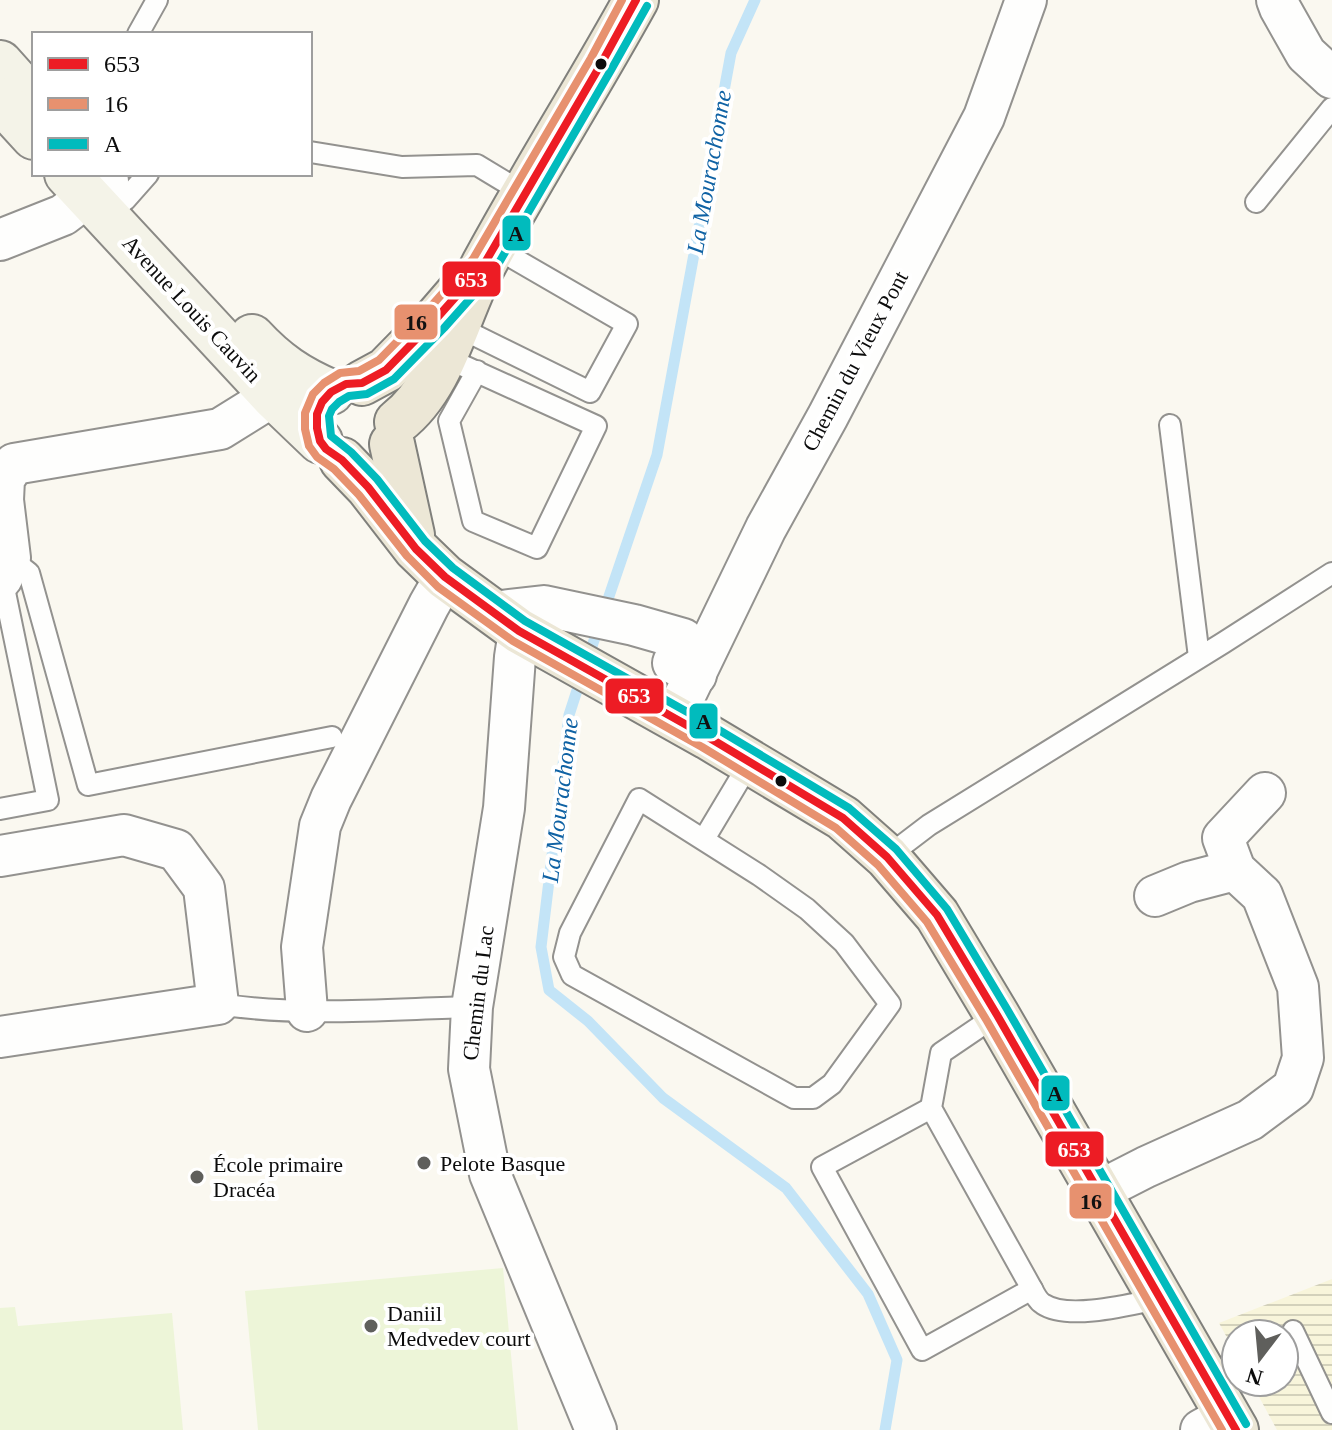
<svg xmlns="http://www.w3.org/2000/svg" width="1332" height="1430" viewBox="0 0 1332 1430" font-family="Georgia,serif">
<defs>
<pattern id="farmland-rules" width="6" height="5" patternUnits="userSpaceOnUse" patternTransform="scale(2)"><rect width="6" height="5" fill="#f8f5db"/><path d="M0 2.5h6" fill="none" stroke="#d3d1bb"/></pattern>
</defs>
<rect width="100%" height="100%" fill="#faf8f0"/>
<!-- farmland -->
<polygon fill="url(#farmland-rules)" points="1332,1279 1332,1430 1277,1430 1251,1382 1284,1382 1284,1334 1236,1334 1236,1354 1219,1323"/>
<!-- pitch -->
<g fill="#edf5d8">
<polygon points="503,1268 518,1430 258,1430 245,1291"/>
<polygon points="15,1307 18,1326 172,1313 183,1430 0,1430 0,1308"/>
</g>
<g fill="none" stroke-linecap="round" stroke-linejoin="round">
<!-- stream -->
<g stroke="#c3e4f7" stroke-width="11">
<polyline points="588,658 657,455 731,53 755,0"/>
<polyline points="581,678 569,715 541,947 549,990 588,1021 663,1098 786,1188 868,1294 897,1360 885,1430"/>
</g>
<defs>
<g id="lane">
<polyline points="138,34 157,0"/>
<polyline points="310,152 402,167 477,165 525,194"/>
<polyline points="125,200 148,174"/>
<polyline points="1256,202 1332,108"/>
<polyline points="458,327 590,392 627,324 494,247"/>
<polyline points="444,357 596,426 537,548 473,521 449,421 477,371"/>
<polyline points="1170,425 1199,657"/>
<polyline points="10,558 29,573 88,785 332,737"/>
<polygon points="639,799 759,875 807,909 844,943 890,1004 832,1084 813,1098 794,1098 572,975 564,957 570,933"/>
<polyline points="0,809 48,800 2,578"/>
<polyline points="704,839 750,762"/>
<polyline points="887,857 929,825 1223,643 1332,573"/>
<path d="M218,1004C302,1017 388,1009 472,1007"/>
<path d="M997,1015L941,1053L931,1108L1032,1289C1035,1295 1038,1301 1043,1304C1068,1321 1132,1304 1161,1298"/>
<polyline points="931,1108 822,1167 922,1350 1032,1289"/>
<polyline points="1293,1331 1332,1413"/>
</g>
<g id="street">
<polyline points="1277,0 1280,8 1306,54 1332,78"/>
<polyline points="0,240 63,215 108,181"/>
<polyline points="0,580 2,578 10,558 3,500 4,479 14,464 220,429 273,396 294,374"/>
<polyline points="493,612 544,606 634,625 683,639 673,663 696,675"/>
<polyline points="519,631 515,657 504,808 472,1007 469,1069 490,1174 596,1430"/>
<polyline points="674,718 766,528 828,416 984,117 1026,0"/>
<polyline points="0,856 124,835 176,850 204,888 218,1004 0,1037"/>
<polyline points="1155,896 1189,882 1235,870"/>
<polyline points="307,1011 302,947 320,826 331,799 429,605 445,577"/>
<polyline points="1099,1191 1146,1167 1250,1120 1293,1088 1303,1058 1298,987 1262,895 1235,870 1223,838 1265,793"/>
<polyline points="1201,1430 1228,1415"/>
</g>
<g id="secondary">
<polyline points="0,63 34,101"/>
<polyline points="0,100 34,137"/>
<polyline points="67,174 273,396 320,441"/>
<path d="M252,337C276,363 298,378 331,392"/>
</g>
<g id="primary">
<polyline points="362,383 386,370 435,320 460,291"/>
<path d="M397,422C444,386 457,314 484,264C532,175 587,89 636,0"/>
<polyline points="392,444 412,535"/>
<polyline points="342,460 368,487 416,549 445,577 519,631 708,737 843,818 887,857 937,915 997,1015 1236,1430"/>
</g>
</defs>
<!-- lane casing -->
<use href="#lane" stroke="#93928f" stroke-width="24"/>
<!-- street casing -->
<use href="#street" stroke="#93928f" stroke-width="44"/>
<!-- secondary casing -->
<use href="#secondary" stroke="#8a8985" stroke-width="48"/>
<!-- primary casing -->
<use href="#primary" stroke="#80807c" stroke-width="48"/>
<!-- lane -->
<use href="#lane" stroke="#fefefd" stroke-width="20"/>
<!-- street -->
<use href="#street" stroke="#fefefd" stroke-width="40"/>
<!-- secondary -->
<use href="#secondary" stroke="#f4f3e8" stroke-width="44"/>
<!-- primary -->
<use href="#primary" stroke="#ece7d6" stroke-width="44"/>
<defs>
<polyline id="bus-1" points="636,0 601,64 483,266 435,320 386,370 362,383 346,384 331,392 322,402 317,414 317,428 320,441 326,449 342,460 368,487 416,549 445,577 519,631 708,737 843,818 887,857 937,915 997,1015 1236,1430"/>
<polyline id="bus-2" points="622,0 591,58 473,259 426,312 379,360 359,371 340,373 324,383 313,394 305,413 305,429 309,446 317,457 334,469 359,495 407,556 438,587 513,641 702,747 836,828 878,865 927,922 987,1021 1222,1430"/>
<polyline id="bus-3" points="647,6 611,70 493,273 444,328 394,379 367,394 349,396 339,402 332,409 329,416 331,436 351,452 377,479 425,541 453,568 525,621 714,727 849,808 896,849 947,909 1007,1009 1246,1424"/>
</defs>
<!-- bus-1 casing -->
<use href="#bus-1" stroke="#fff" stroke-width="14"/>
<!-- bus-2 casing -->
<use href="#bus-2" stroke="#fff" stroke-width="14"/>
<!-- bus-3 casing -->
<use href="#bus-3" stroke="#fff" stroke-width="14"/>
<!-- bus-1 -->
<use href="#bus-1" stroke="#ed1c24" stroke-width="8"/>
<!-- bus-2 -->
<use href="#bus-2" stroke="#e7916f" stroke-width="8"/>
<!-- bus-3 -->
<use href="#bus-3" stroke="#01bbbd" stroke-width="8"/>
</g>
<!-- markers -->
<g fill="#0c0c0c" stroke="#fff" stroke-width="3">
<circle cx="601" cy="64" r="7"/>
<circle cx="781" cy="781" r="7"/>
</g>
<g fill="#5f5f5c" stroke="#fff" stroke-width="3">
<circle cx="424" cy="1163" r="8"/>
<circle cx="197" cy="1177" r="8"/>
<circle cx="371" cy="1326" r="8"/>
</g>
<g text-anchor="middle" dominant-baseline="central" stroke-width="8" stroke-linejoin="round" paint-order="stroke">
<!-- street labels -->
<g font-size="22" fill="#0c0c0c" stroke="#fff">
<text transform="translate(192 309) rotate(47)">Avenue Louis Cauvin</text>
<text transform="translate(855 361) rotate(-62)">Chemin du Vieux Pont</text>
<text transform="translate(478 993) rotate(-83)">Chemin du Lac</text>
</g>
<!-- poi labels -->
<g font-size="22" fill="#0c0c0c" stroke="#fff" text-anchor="start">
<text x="440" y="1163">Pelote Basque</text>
<text x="213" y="1164">École primaire<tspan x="213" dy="25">Dracéa</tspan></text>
<text x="387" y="1313">Daniil<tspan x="387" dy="25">Medvedev court</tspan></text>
</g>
<!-- water labels -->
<g font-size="24" font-style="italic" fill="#0f62a4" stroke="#fff">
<text transform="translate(709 172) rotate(-80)">La Mourachonne</text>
<text transform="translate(560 800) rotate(-83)">La Mourachonne</text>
</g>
</g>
<g stroke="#fff" stroke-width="3">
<rect x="501" y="214" width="31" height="38" rx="8" fill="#01bbbd"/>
<rect x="441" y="260" width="61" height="38" rx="8" fill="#ed1c24"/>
<rect x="393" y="303" width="46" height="38" rx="8" fill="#e7916f"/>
<rect x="604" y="677" width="61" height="38" rx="8" fill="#ed1c24"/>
<rect x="688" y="702" width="31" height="38" rx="8" fill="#01bbbd"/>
<rect x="1040" y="1074" width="31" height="38" rx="8" fill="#01bbbd"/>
<rect x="1044" y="1130" width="61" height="38" rx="8" fill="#ed1c24"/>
<rect x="1068" y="1182" width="45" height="38" rx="8" fill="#e7916f"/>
</g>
<g font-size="22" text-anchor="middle" font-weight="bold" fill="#fff">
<text x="471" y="287">653</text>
<text x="634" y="703">653</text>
<text x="1074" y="1157">653</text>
</g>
<g font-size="22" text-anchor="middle" font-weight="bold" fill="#111">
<text x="516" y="241">A</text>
<text x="416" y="330">16</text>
<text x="704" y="729">A</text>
<text x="1055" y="1101">A</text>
<text x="1091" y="1209">16</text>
</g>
<!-- legend -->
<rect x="32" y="32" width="280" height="144" fill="#ffffff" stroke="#9e9e9e" stroke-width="2"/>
<rect x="48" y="58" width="40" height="12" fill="#ed1c24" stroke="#9e9e9e" stroke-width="2"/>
<text x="104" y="72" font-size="24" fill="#0c0c0c">653</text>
<rect x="48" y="98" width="40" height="12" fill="#e7916f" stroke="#9e9e9e" stroke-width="2"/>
<text x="104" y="112" font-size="24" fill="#0c0c0c">16</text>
<rect x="48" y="138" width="40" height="12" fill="#01bbbd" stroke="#9e9e9e" stroke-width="2"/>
<text x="104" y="152" font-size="24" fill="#0c0c0c">A</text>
<!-- north arrow -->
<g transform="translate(1260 1358) rotate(196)"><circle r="38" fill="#ffffff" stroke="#9e9e9e" stroke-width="2"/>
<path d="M0-6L14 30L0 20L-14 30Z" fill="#5f5f5c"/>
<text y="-12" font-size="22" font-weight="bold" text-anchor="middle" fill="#0c0c0c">N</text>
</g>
</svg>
